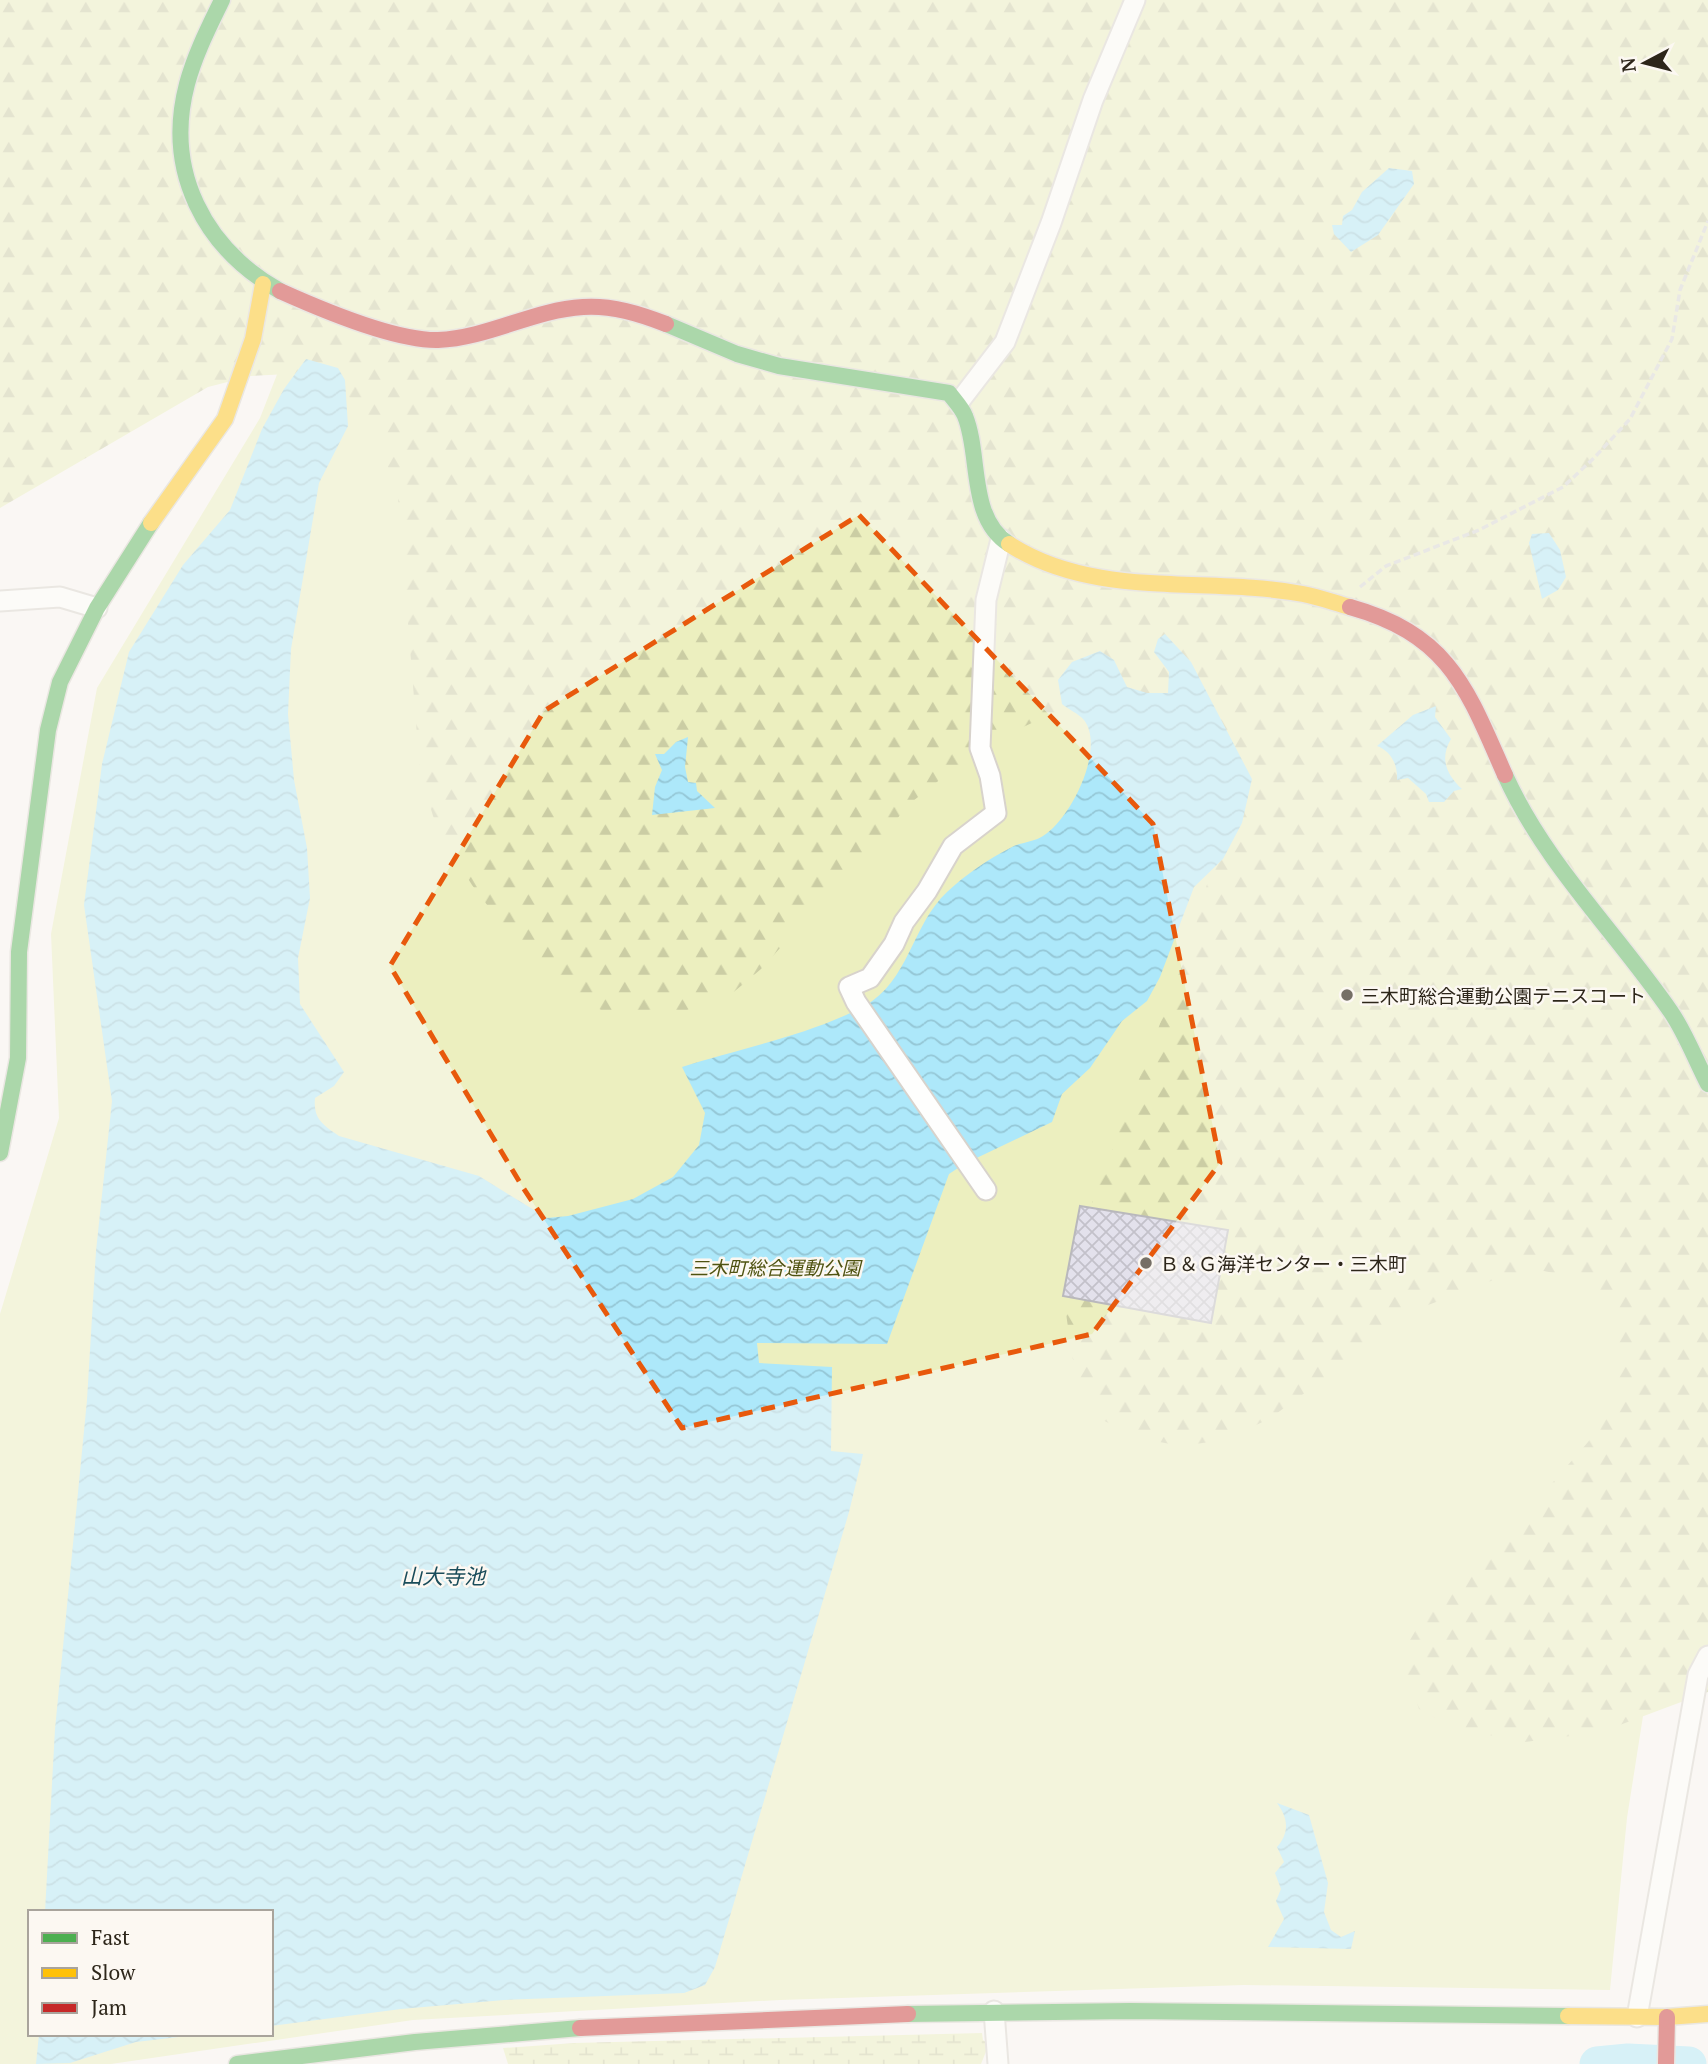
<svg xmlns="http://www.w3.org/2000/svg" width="1708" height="2064" viewBox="0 0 1708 2064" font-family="'PT Serif','Noto Sans JP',serif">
<defs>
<pattern id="forest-firs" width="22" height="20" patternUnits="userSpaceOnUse" patternTransform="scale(1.75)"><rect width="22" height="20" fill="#ecefbf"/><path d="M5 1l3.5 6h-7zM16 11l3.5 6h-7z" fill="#cbcda4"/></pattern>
<pattern id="wetland-marsh" width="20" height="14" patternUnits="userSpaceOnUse" patternTransform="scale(1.75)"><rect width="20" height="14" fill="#ecefbf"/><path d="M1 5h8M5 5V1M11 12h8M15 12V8" fill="none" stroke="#cbcda4"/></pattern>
<pattern id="water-waves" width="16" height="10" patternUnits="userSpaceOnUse" patternTransform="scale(1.75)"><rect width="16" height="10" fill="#ade8fa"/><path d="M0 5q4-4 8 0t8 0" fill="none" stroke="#95c7d6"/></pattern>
<pattern id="building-cross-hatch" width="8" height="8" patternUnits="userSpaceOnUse" patternTransform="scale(1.75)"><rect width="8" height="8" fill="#e3e1ec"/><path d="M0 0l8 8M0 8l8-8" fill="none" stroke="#c3c1ca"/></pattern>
</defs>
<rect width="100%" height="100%" fill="#faf7f4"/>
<!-- green -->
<path fill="#ecefbf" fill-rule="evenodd" d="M611,334L1708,1178L1649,1678L1627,1818L1610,1990L1244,1985L780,2000L413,2020L111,2064H0V1314L59,1118L51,934L97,688L260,418L292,336ZM30,1912H271V2034H30Z"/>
<!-- forest -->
<polygon fill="url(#forest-firs)" points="0,0 1708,0 1708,1692 1601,1732 1525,1742 1453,1728 1419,1709 1406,1672 1410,1640 1429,1608 1547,1489 1588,1442 1610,1410 1622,1367 1617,1326 1601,1299 1575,1278 1544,1271 1504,1276 1423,1307 1269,1419 1224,1440 1181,1446 1133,1437 1103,1420 1082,1390 1072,1356 1066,1313 1073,1253 1191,942 1209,877 1210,812 1098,706 1038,720 980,748 913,801 761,969 729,996 684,1011 646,1016 601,1010 566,991 519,947 472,885 437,829 420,773 398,498 374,423 345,393 309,373 251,376 208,387 0,508"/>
<!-- wetland -->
<polygon fill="url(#wetland-marsh)" points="982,2033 983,2040 989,2044 981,2064 508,2064 503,2048 574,2043"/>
<!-- water -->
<g fill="url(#water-waves)">
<polygon points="1389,168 1412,171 1414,184 1378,235 1351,252 1334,234 1332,225 1342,225 1343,216 1352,210 1362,192"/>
<path d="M306,359L338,368L345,380L348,426L319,483L291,649L288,714L294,780L307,848L310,898L298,958L300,1004L344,1072L334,1086L315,1098C313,1119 323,1125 339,1136L479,1176L547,1218L568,1216L633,1199L673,1177L699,1145L705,1113L682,1067C739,1049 813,1034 864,1006C909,982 911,926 947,892C965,875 990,858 1012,847C1022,842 1034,842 1043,836C1070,820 1106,749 1084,720C1079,714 1068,709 1062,704L1058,680L1072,662L1100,651L1114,660L1127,687L1147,693H1168L1169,672L1154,652L1158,639L1165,634L1191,662L1252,779L1242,823L1223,859L1194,887L1160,977L1147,1001L1122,1021L1090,1068L1062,1094L1052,1122L964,1164L949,1174L887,1344L757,1343L759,1363L832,1367L831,1451L863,1454L849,1512L715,1967L705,1985L684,1993L504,2000L401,2009L271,2026V1912H45L55,1729L87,1400L96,1251L112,1101L84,905L102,764L129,652L183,565L230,510L262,429L284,389Z"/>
<polygon points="1549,533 1560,550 1566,577 1558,590 1542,599 1529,543 1532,534"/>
<path d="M1436,706L1435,717L1451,739C1439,759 1447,775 1462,789L1454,791L1444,802H1429L1426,794L1408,778L1397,780C1398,765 1391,751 1377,746L1413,715Z"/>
<polygon points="688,737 685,767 688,782 696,783 697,791 715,808 652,815 655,787 662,770 655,754 664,754 676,742"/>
<path d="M1277,1803L1309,1815L1328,1883L1324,1912L1331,1930L1341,1937L1355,1931L1351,1949L1268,1947L1284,1919L1276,1901L1281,1889L1275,1873L1284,1862L1277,1847C1290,1832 1288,1818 1277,1803Z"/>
<polygon points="39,2034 204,2034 136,2042 70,2063 36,2064"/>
</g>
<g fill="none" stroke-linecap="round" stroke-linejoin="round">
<!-- river -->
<polyline stroke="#ade8fa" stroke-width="35" points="1597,2064 1628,2061 1689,2064"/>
</g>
<!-- building -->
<polygon fill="url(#building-cross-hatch)" stroke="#b9b8bc" stroke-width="2" points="1080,1206 1228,1230 1211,1323 1063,1296"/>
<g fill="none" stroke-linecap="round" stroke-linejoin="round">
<defs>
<g id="street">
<polyline points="959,402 1005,342 1051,223 1093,100 1135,0"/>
<polyline points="0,601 60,597 97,608"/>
<polyline points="986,1190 856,1002 849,987 870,978 894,944 904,922 927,891 953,846 996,813 990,776 980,748 986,600 1001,539"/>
<polyline points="994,2011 998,2064"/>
<polyline points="1637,2017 1698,1675 1708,1656"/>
</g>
<g id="fast">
<path d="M222,0C209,27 195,54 187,84C164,171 204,248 280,291"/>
<path d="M666,324L737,354L779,366L949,393C954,400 962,408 965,416C981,455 968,518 1009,544"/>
<path d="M1505,775C1545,864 1616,932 1671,1012C1686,1034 1696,1061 1708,1084"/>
<polyline points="0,1153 18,1058 19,952 48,730 60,682 97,608 151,523"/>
<polyline points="908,2014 1130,2011 1568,2016"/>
<polyline points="237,2064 415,2042 580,2028"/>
</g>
<g id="slow">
<polyline points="151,523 225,419 253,339 263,284"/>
<path d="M1009,544C1095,600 1207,576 1303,594C1319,597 1335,603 1350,607"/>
<polyline points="1568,2016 1667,2017 1708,2014"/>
</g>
<g id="jam">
<path d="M280,291C320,309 395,341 438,340C488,338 533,310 583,307C612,305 640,314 666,324"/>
<path d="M1350,607C1450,635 1467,689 1505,775"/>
<polyline points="580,2028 908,2014"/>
<polyline points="1666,2064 1667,2017"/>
</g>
</defs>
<!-- street casing -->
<use href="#street" stroke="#d8d3cc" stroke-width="23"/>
<!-- fast casing -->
<use href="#fast" stroke="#d8d3cc" stroke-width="19"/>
<!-- slow casing -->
<use href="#slow" stroke="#d8d3cc" stroke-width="19"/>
<!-- jam casing -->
<use href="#jam" stroke="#d8d3cc" stroke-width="19"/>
<!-- path -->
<polyline stroke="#d6d5d3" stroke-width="3.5" stroke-dasharray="7 3.5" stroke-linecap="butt" points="1360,587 1386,566 1479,530 1563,487 1594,458 1630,419 1672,339 1680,290 1708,221"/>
<!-- street -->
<use href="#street" stroke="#fefefd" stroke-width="19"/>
<!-- fast -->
<use href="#fast" stroke="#4caf50" stroke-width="16"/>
<!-- slow -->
<use href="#slow" stroke="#ffc107" stroke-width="16"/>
<!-- jam -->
<use href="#jam" stroke="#c62828" stroke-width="16"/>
</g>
<!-- marked area -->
<path d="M0 0H1708V2064H0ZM859,515L1153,824L1220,1163L1092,1334L682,1428L522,1186L390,966L544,711Z" fill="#faf7f4" fill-opacity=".55" fill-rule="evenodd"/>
<path fill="none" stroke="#e8590c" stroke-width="5" stroke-dasharray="14 9" stroke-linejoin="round" d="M859,515L1153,824L1220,1163L1092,1334L682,1428L522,1186L390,966L544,711Z"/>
<!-- markers -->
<g fill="#756f66" stroke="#fcf8f2" stroke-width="2.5">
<circle cx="1347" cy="995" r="7"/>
<circle cx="1146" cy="1263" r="7"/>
</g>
<g text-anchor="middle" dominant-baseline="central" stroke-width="5" stroke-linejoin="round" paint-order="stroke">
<!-- poi labels -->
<g font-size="19" fill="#2d261a" stroke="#fcf8f2" text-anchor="start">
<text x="1361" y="995">三木町総合運動公園テニスコート</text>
<text x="1160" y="1263">Ｂ＆Ｇ海洋センター・三木町</text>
</g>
<!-- park labels -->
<g font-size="19" font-style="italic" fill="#4f5311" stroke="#fcf8f2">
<text x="775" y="1267">三木町総合運動公園</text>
</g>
<!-- water labels -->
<g font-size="21" font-style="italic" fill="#1a4c5a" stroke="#fcf8f2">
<text x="443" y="1576">山大寺池</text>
</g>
</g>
<!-- legend -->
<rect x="28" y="1910" width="245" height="126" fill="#fcf8f2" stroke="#a9a49c" stroke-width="2"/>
<rect x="42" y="1933" width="35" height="10" fill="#4caf50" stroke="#a9a49c" stroke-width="2"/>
<text x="91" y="1945" font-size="21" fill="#2d261a">Fast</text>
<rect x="42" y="1968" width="35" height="10" fill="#ffc107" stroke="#a9a49c" stroke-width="2"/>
<text x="91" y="1980" font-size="21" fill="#2d261a">Slow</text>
<rect x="42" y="2003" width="35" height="10" fill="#c62828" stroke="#a9a49c" stroke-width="2"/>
<text x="91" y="2015" font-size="21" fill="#2d261a">Jam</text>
<!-- north arrow -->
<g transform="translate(1645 63) rotate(263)" stroke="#fcf8f2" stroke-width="5" paint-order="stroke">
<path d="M0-5L12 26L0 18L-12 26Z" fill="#2d261a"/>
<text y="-10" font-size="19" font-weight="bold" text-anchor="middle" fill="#2d261a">N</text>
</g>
</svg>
